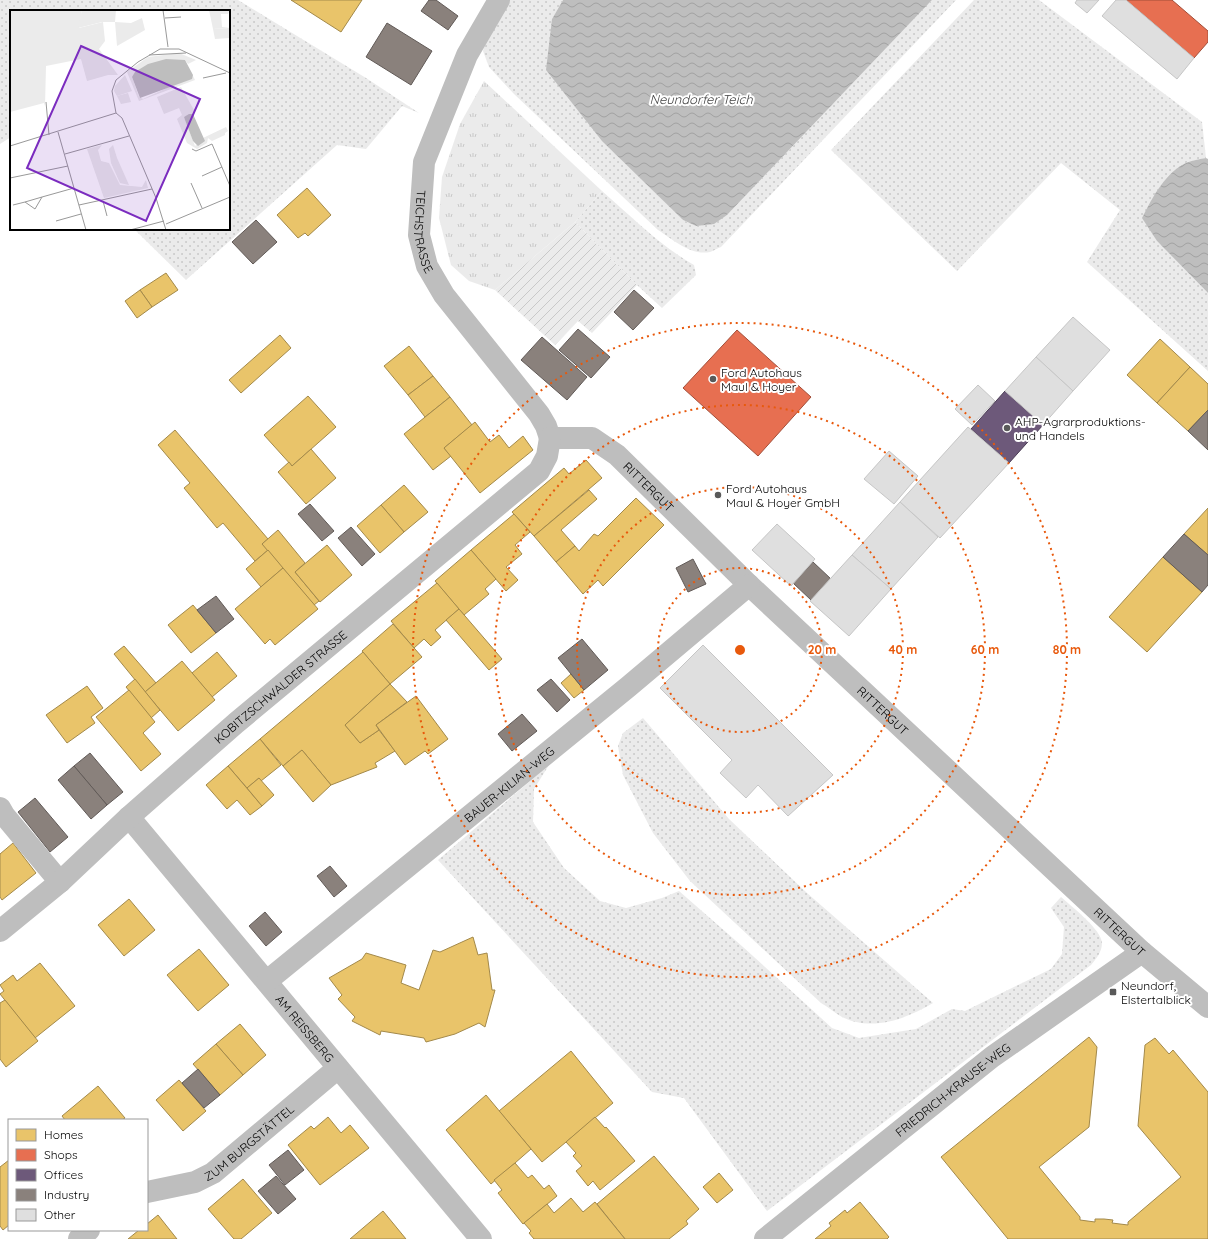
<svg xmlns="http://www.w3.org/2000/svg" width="1208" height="1239" viewBox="0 0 1208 1239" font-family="Quicksand,sans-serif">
<defs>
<pattern id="grass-dots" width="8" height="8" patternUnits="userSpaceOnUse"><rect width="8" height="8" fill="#ebebeb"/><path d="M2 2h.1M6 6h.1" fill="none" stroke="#c8c8c8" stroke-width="1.8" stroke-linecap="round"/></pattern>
<pattern id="park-tufts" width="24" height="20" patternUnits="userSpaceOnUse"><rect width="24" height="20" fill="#ebebeb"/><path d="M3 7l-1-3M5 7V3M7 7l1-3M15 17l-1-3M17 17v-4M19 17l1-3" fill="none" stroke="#c8c8c8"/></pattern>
<pattern id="garden-furrows" width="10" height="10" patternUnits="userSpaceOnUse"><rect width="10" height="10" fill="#ebebeb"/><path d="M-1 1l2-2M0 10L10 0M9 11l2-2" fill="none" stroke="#c8c8c8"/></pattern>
<pattern id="water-waves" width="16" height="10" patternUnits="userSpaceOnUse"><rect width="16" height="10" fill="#bebebe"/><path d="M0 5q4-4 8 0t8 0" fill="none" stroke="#a2a2a2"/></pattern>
</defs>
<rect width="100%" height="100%" fill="#fff"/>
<!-- grass -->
<g fill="url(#grass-dots)">
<polygon points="0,0 238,0 366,78 419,113 402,106 366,149 337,145 186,280 134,229 229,229 229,11 11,11 11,137 0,144"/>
<path d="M508,0H563L552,19L603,141L683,220L696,226L727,215L932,0H956L721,247C718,248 713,251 710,252C691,256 672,239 658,230L514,94L489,67L483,51L486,32Z"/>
<polygon points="974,0 1039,0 1202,122 1206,158 1187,162 1157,241 1208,293 1208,371 1087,262 1120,210 1061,163 957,271 831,150"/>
<path d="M602,191C632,217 659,245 694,265L696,275L662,308L637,285L575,222Z"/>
<path d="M643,718L729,819L807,893L933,1003C906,1019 872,1032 842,1017C835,1013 828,1007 821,1003L690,881L653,833L623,775L618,746L623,733Z"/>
<path d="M549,765L534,789L533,822L564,868L600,901L626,908L662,898L679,891L743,947L832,1028L859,1038L916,1029L952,1009L965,1011L1051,969L1062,954L1064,927L1051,908L1061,897C1071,906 1102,930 1102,943C1102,952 1096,959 1091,965L767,1211L684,1098L652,1092L438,860Z"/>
</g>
<!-- park -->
<polygon fill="url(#park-tufts)" points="484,81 602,191 575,222 495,290 469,281 451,265 439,218 442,177 460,124"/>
<!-- garden -->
<polygon fill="url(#garden-furrows)" points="575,222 637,285 592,333 578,321 555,345 495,290"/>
<!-- water -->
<g fill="url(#water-waves)">
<polygon points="563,0 932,0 727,215 714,224 696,226 683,220 602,141 546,70 552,19"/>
<path d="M1206,158L1208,159V293L1157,241L1142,218C1152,198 1166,171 1188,162C1194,160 1200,159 1206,158Z"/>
</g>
<!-- homes -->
<g fill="#e9c46a" stroke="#a3894a">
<polygon points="291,0 362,0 341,32"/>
<polygon points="307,188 331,215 308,236 305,233 298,238 277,215"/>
<polygon points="166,273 178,290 152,307 140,290"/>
<polygon points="140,290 152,307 137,318 125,301"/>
<polygon points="280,335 291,348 241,393 229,380"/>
<polygon points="1160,339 1190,367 1157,403 1127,375"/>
<polygon points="409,346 433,376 408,395 384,366"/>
<polygon points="1190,367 1208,384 1208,410 1188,431 1157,403"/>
<polygon points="433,376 450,397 425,417 408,395"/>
<polygon points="308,396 336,427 292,466 264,435"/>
<polygon points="450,397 472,425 444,448 451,456 433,470 404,434"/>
<polygon points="475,422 490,442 499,435 509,448 523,436 533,450 480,493 444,448"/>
<polygon points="175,430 268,539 262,544 268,550 255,561 223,523 217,528 184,488 190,483 158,445"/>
<polygon points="311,449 336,478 306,504 278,472 289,462 292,466"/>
<polygon points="586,460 602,478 534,536 512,512 564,468 569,474"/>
<polygon points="404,485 428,512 404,532 381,505"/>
<polygon points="589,490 597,499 561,530 575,546 556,562 534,536"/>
<polygon points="636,498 664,525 603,586 598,580 583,594 556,562 575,546 579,551 594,534 598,536"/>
<polygon points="381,505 404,532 380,553 357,526"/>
<polygon points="1208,508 1208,555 1184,534"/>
<polygon points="514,514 530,532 515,545 522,554 506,567 518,580 506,591 471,550"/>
<polygon points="278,530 305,563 295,572 319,601 314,605 262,544"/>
<polygon points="327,545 352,575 320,602 295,572"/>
<polygon points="268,550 283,568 261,587 246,569"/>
<polygon points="471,550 496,579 485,589 489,594 464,615 435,581"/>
<polygon points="1163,557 1202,592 1147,652 1109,617"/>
<polygon points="283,568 318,609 275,645 270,639 265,644 235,609"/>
<polygon points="437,583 459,609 435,630 441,637 431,646 424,639 414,648 391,621"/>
<polygon points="193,605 216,633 191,653 168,625"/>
<polygon points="459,609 502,659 489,670 446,620"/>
<polygon points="393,624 422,657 390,684 362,651"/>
<polygon points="124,646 156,683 145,692 114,654"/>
<polygon points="217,652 237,676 212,697 192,673"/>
<polygon points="363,652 390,684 345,725 360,743 379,730 395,751 375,763 377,767 331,785 302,750 283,766 260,739"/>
<polygon points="182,661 215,700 178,731 145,692"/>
<polygon points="571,674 584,690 574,698 561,683"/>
<polygon points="135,679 160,710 151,718 126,687"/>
<polygon points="390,684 407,702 376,725 379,730 360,743 345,725"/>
<polygon points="87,686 103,708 91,717 95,723 67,743 46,715"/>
<polygon points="129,690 155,722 143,733 161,754 141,771 96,717"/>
<polygon points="416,696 448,739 428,754 425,751 405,765 376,725"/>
<polygon points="260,739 281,765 261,781 259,778 247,788 228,766"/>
<polygon points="302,750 331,785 313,802 283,766"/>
<polygon points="228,766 262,806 250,815 237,800 227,809 206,785"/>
<polygon points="259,778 274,795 262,806 247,788"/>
<polygon points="13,843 36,873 2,900 0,897 0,854"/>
<polygon points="129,899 155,930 124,956 98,925"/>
<polygon points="473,937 478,955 487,953 492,990 495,990 485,1027 479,1023 455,1034 426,1042 424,1038 381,1031 380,1035 352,1021 355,1017 338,999 342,995 329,978 362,959 366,953 406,965 401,983 419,990 433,950 440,952"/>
<polygon points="199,949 229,985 198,1011 167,975"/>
<polygon points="40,963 75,1006 35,1038 0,994 4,991 0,985 13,975 17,981"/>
<polygon points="5,1000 38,1041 6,1067 0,1059 0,1003"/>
<polygon points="240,1024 266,1055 243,1075 216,1044"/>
<polygon points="1089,1037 1097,1047 1089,1127 1039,1167 1080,1217 1080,1220 1095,1222 1095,1219 1104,1219 1113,1220 1112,1223 1128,1225 1128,1222 1181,1177 1138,1126 1145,1045 1155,1038 1169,1054 1173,1050 1208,1092 1208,1239 1008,1239 941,1157"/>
<polygon points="216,1044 243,1075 220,1095 193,1064"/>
<polygon points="571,1051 613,1103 542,1162 499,1111"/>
<polygon points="179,1080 206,1111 183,1131 156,1100"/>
<polygon points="98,1086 125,1118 122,1120 65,1120 62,1116"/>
<polygon points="486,1095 531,1149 491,1184 446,1130"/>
<polygon points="328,1117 341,1133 350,1125 369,1148 320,1185 288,1145 311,1126 314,1129"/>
<polygon points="595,1117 605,1128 606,1127 635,1161 600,1190 593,1181 588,1186 576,1171 582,1166 573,1156 576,1153 566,1142"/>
<polygon points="654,1156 699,1209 686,1221 688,1224 669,1239 625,1239 597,1204"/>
<polygon points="9,1160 9,1225 3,1230 0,1226 0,1167"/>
<polygon points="515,1163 528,1178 532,1175 544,1189 549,1185 557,1196 523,1224 498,1193 502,1190 494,1180"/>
<polygon points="719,1173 733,1190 717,1203 703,1187"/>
<polygon points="243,1179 272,1213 241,1239 234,1239 208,1209"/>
<polygon points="571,1198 583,1212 595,1202 625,1239 534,1239 529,1233 531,1231 524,1223 547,1204 554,1213"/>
<polygon points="860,1202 889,1237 887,1239 815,1239 831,1226 829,1223 845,1210 847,1213"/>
<polygon points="383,1211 406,1239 350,1239"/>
<polygon points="158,1215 177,1239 128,1239 139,1230 147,1230 147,1224"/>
</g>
<!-- shops -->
<g fill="#e76f51" stroke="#a24e39">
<polygon points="1126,0 1172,0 1208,31 1208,42 1194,58"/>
<polygon points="737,330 811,397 758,456 683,388"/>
</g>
<!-- offices -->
<polygon fill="#6d597a" stroke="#4c3e55" points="1005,391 1043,425 1009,463 971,429"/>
<!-- industry -->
<g fill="#8a817c" stroke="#615a57">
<polygon points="429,0 436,0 458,16 448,30 421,11"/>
<polygon points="387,23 432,51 411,85 366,57"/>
<polygon points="256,220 277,242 253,264 232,242"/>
<polygon points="634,290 654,308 633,330 614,312"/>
<polygon points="578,329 610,357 591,378 559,350"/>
<polygon points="542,337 587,377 567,400 521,360"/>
<polygon points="1208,410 1208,450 1188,431"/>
<polygon points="310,504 334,531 322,541 298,514"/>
<polygon points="351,527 375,554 362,566 338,538"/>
<polygon points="1184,534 1208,555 1208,585 1202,592 1163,557"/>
<polygon points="693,559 706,584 688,592 676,568"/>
<polygon points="813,562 831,579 811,600 793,583"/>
<polygon points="216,596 234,619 216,633 197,610"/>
<polygon points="582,639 608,670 584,690 558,658"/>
<polygon points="551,679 570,700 557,712 537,690"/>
<polygon points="522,714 537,731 512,751 498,734"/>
<polygon points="90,753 123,792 107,805 74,766"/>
<polygon points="74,766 107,805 91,819 58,780"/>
<polygon points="35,798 68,837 50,852 18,812"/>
<polygon points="330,866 347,886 334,897 317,876"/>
<polygon points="265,912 282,932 266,946 249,926"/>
<polygon points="198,1069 220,1095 204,1108 182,1083"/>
<polygon points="288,1150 304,1170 285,1185 269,1165"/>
<polygon points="276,1176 296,1199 278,1214 258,1191"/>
</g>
<!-- building -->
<g fill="#dfdfdf" stroke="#c6c6c6">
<polygon points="1077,0 1099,0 1087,13 1075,3"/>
<polygon points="1116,0 1126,0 1194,58 1177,79 1102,16"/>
<polygon points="1073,317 1110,350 1073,391 1036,357"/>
<polygon points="1036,357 1073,391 1043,425 1005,391"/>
<polygon points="978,385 995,401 972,425 955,409"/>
<polygon points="968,427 1009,463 940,538 900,502"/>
<polygon points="889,451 918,476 894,504 864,479"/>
<polygon points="900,502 938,537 891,589 852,555"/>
<polygon points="777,524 815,559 791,586 752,550"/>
<polygon points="852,555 891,589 849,636 810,601"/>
<polygon points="703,645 833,775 788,816 758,785 746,798 720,773 732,760 660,688"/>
</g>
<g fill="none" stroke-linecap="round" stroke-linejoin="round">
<!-- minor -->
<g stroke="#bebebe" stroke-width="22">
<path id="s1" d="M499,0L467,55L424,162L419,235L427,266L444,295L539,414L546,426L550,438"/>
<path id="s2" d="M550,438H592L617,455L749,585L1142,952L1208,1007"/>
<polyline points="0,808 4,815 60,882"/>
<path id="s3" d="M129,817L481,1239"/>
<path id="s4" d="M0,931L60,882L129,817L236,723L539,471L547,456L550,438"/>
<path id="s5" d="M267,981L628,687L749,585"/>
<path id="s6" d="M147,1192L195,1182L213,1173L338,1068"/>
<polyline points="79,1239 89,1230"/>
<path id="s7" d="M765,1239L992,1057L1142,952"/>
</g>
</g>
<!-- distance rings -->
<g fill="none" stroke="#e8590c" stroke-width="2" stroke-dasharray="2 4">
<circle cx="740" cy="650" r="82"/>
<circle cx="740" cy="650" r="163"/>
<circle cx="740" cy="650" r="245"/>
<circle cx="740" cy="650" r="327"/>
</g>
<!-- markers -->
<g fill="#595959" stroke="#fff" stroke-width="1.5">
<circle cx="713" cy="379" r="4"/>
<circle cx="1007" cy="428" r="4"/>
<circle cx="718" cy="495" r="4"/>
<rect x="1109" y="988" width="8" height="8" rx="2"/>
</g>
<g text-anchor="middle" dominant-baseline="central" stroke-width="4" stroke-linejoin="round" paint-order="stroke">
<!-- street labels -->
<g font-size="12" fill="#000" stroke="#fff">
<text stroke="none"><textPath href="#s1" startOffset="249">TEICHSTRASSE</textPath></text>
<text stroke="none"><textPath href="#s2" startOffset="117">RITTERGUT</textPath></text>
<text stroke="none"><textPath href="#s4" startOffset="372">KOBITZSCHWALDER STRASSE</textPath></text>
<text stroke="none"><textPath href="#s2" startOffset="441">RITTERGUT</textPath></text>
<text stroke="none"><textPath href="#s5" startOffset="312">BAUER-KILIAN-WEG</textPath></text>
<text stroke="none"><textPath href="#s2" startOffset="765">RITTERGUT</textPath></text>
<text stroke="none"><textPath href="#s3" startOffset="275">AM REISSBERG</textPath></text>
<text stroke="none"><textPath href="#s7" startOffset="240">FRIEDRICH-KRAUSE-WEG</textPath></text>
<text stroke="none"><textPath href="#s6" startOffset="116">ZUM BURGSTÄTTEL</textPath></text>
</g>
<!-- poi labels -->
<g font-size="12" fill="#000" stroke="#fff" text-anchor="start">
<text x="721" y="372">Ford Autohaus<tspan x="721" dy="14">Maul &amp; Hoyer</tspan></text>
<text x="1015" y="421">AHP-Agrarproduktions-<tspan x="1015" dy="14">und Handels</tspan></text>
<text x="726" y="488">Ford Autohaus<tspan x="726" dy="14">Maul &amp; Hoyer GmbH</tspan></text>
<text x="1121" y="985">Neundorf,<tspan x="1121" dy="14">Elstertalblick</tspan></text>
</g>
<!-- water labels -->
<g font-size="13" font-style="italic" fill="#434343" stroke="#fff">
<text x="701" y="99">Neundorfer Teich</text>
</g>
</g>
<!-- overview -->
<g transform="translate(10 10)">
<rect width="220" height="220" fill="#fff"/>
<path d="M0,0H72L69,18L93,12L95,31L89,39L108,65H98L77,71L71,49L36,56L35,96L34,93L0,102ZM220,18V28L205,29L203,19ZM169,43L186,50L178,54L175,50L122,67L129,87L133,89L183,66L185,70L129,91L117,62L138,47ZM171,77L184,100L183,104L174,107L185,136L194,129L193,128L216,117L218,121L215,123V125L202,131L198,128L197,133L187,139L177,133L167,109L172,105L169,98L154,104L147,87ZM92,135L88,140L91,151L99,153L110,175L132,177L136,170L138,178L94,188L77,139ZM103,135L107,148L119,175L110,173L101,153L99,139Z" fill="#ebebeb"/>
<path d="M115,65L122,81L107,86L104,81L105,76Z" fill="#ebebeb"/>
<path d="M72,0H106L105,12L121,13L132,8L135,20L107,36L105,12H92L68,18ZM199,0H220L218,4H211L212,17L220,18L203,19ZM118,83L121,92L111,94L107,86Z" fill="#ebebeb"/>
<path d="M156,49L175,50L183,65L182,69L130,88L122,67L125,62L138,54ZM179,104H183L195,131L188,136L183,131L175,110L174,107Z" fill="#bebebe"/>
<path fill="none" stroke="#999" stroke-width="1" d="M153,0L158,37M155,8L171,7M139,45L176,43M193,68L216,63M36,92L39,125M106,103L102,81L106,70L128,52L150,39H169L220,63M106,103L112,108L146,188L156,220M48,122L76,220M0,136L106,103M182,139L186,141L202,134L220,176M55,144L119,126M192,166L212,157M0,168L58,156M181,173L192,198M32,187L15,192L25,199L32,187L64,178M93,191L97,206M3,195L15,192M69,195L142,179M46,211L71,204M156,214L220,187M120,220L154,211"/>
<path fill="#7b2cbf" fill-opacity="0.15" stroke="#7b2cbf" stroke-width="2" d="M71,36L190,89L136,211L17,158Z"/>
<rect width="220" height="220" fill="none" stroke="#000" stroke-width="2"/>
</g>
<circle cx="740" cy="650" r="6" fill="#e8590c" stroke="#fff" stroke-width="2"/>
<g font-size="12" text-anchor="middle" font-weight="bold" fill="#e8590c" stroke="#fff" stroke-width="4" stroke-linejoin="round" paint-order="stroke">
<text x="822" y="654">20 m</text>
<text x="903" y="654">40 m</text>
<text x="985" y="654">60 m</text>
<text x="1067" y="654">80 m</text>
</g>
<!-- legend -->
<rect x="8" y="1119" width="140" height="112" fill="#ffffff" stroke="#999999"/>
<rect x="16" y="1129" width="20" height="12" fill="#e9c46a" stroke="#999999"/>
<text x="44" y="1139" font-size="12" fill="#000000">Homes</text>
<rect x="16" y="1149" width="20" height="12" fill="#e76f51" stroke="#999999"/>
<text x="44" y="1159" font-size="12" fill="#000000">Shops</text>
<rect x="16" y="1169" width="20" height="12" fill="#6d597a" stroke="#999999"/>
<text x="44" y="1179" font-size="12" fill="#000000">Offices</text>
<rect x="16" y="1189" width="20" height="12" fill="#8a817c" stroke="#999999"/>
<text x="44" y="1199" font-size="12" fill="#000000">Industry</text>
<rect x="16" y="1209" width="20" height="12" fill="#dfdfdf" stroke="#999999"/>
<text x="44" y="1219" font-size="12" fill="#000000">Other</text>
</svg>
